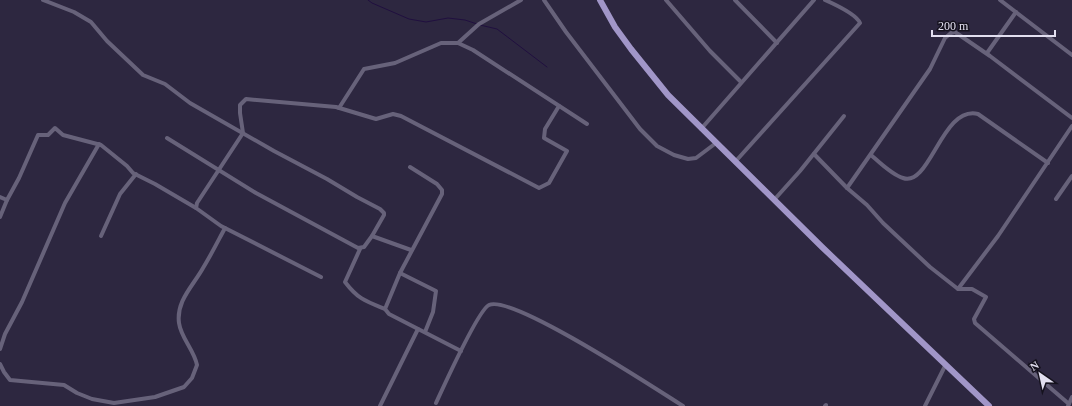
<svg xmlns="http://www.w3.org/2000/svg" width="1072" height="406" viewBox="0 0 1072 406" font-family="Georgia,serif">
<rect width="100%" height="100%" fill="#2d2740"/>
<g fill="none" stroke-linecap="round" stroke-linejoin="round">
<!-- stream -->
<g stroke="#200f3f" stroke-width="1">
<polyline points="368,0 372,3 409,19 426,22 448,18 465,20 477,24"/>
<polyline points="480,25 497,29 547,67"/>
</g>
<!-- street -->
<g stroke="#67627a" stroke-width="4">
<polyline points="43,0 74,12 91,22 107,41 143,75 165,84 190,103 274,151 327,179 357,197 380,209 384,213 384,215 372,236"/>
<polyline points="544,0 566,32 640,129 657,146 674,155 688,159 696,158 716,143"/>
<polyline points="666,0 710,51 741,82"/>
<polyline points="735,0 777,43"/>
<polyline points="1000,0 1072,55"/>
<polyline points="458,43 479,24 521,0"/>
<polyline points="987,53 1016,12"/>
<polyline points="339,108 364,69 395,63 441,43 458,43 473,50 587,124"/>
<polyline points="701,129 814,0"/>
<polyline points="167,138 256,193 358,248 364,247 372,236 411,250"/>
<polyline points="814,154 847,188 867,205 883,223 930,267 958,289 972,289 986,297 974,319 975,323 1069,404"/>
<path d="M871,155C879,162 892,175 903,178C930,188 942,105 978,114L1048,163"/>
<path d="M735,162L860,23C856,14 834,4 825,0"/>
<polyline points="410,167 437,184 442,190 442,194 400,273 385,309 389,314 461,351"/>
<polyline points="847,188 930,69 945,38 951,33 955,32 990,56 1072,118"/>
<polyline points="0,197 7,200"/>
<polyline points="1056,199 1072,176"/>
<polyline points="774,200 800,171 844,116"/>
<polyline points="0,217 7,200 19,178 38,135 48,135 55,128 63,135 101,145 127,166 133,173 155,184 196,208"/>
<polyline points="101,236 120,194 136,174"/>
<path d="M360,249L345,282C358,299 365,301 385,309"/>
<polyline points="400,273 436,291 433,312 425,332"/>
<polyline points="321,277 221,226 196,208 197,203 243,133 240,113 240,105 246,99 336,107 376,119 393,114 401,116 539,188 549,183 567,151 544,138 545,129 559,106"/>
<polyline points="958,289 998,236 1072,126"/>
<polyline points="0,349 5,334 22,302 65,203 99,144"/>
<path d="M0,364L4,372L10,380L64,385L77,393L92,399L114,403L155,397L184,387L192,378L197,365C194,350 181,338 179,323C176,301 193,286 203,268C211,255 218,241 225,228"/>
<path d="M436,403C443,388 478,310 489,305C512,294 656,389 683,406"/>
<polyline points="380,406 418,329"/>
<polyline points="825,406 826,405"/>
<polyline points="925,406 946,364"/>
<polyline points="1068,406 1072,397"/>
</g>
<!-- primary -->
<polyline stroke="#a196c8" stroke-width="6" points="600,0 615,27 631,49 668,95 822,247 989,406"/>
</g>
<!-- north arrow -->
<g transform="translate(1040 374) rotate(326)" stroke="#15121e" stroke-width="3" paint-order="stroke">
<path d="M0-3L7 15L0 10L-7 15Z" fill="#e2dff0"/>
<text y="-6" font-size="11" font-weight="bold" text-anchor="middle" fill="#e2dff0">N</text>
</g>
<!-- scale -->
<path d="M932 30v6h123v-6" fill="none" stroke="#e2dff0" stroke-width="2"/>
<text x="938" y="30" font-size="12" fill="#e2dff0" stroke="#15121e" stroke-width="3" paint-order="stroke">200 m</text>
</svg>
